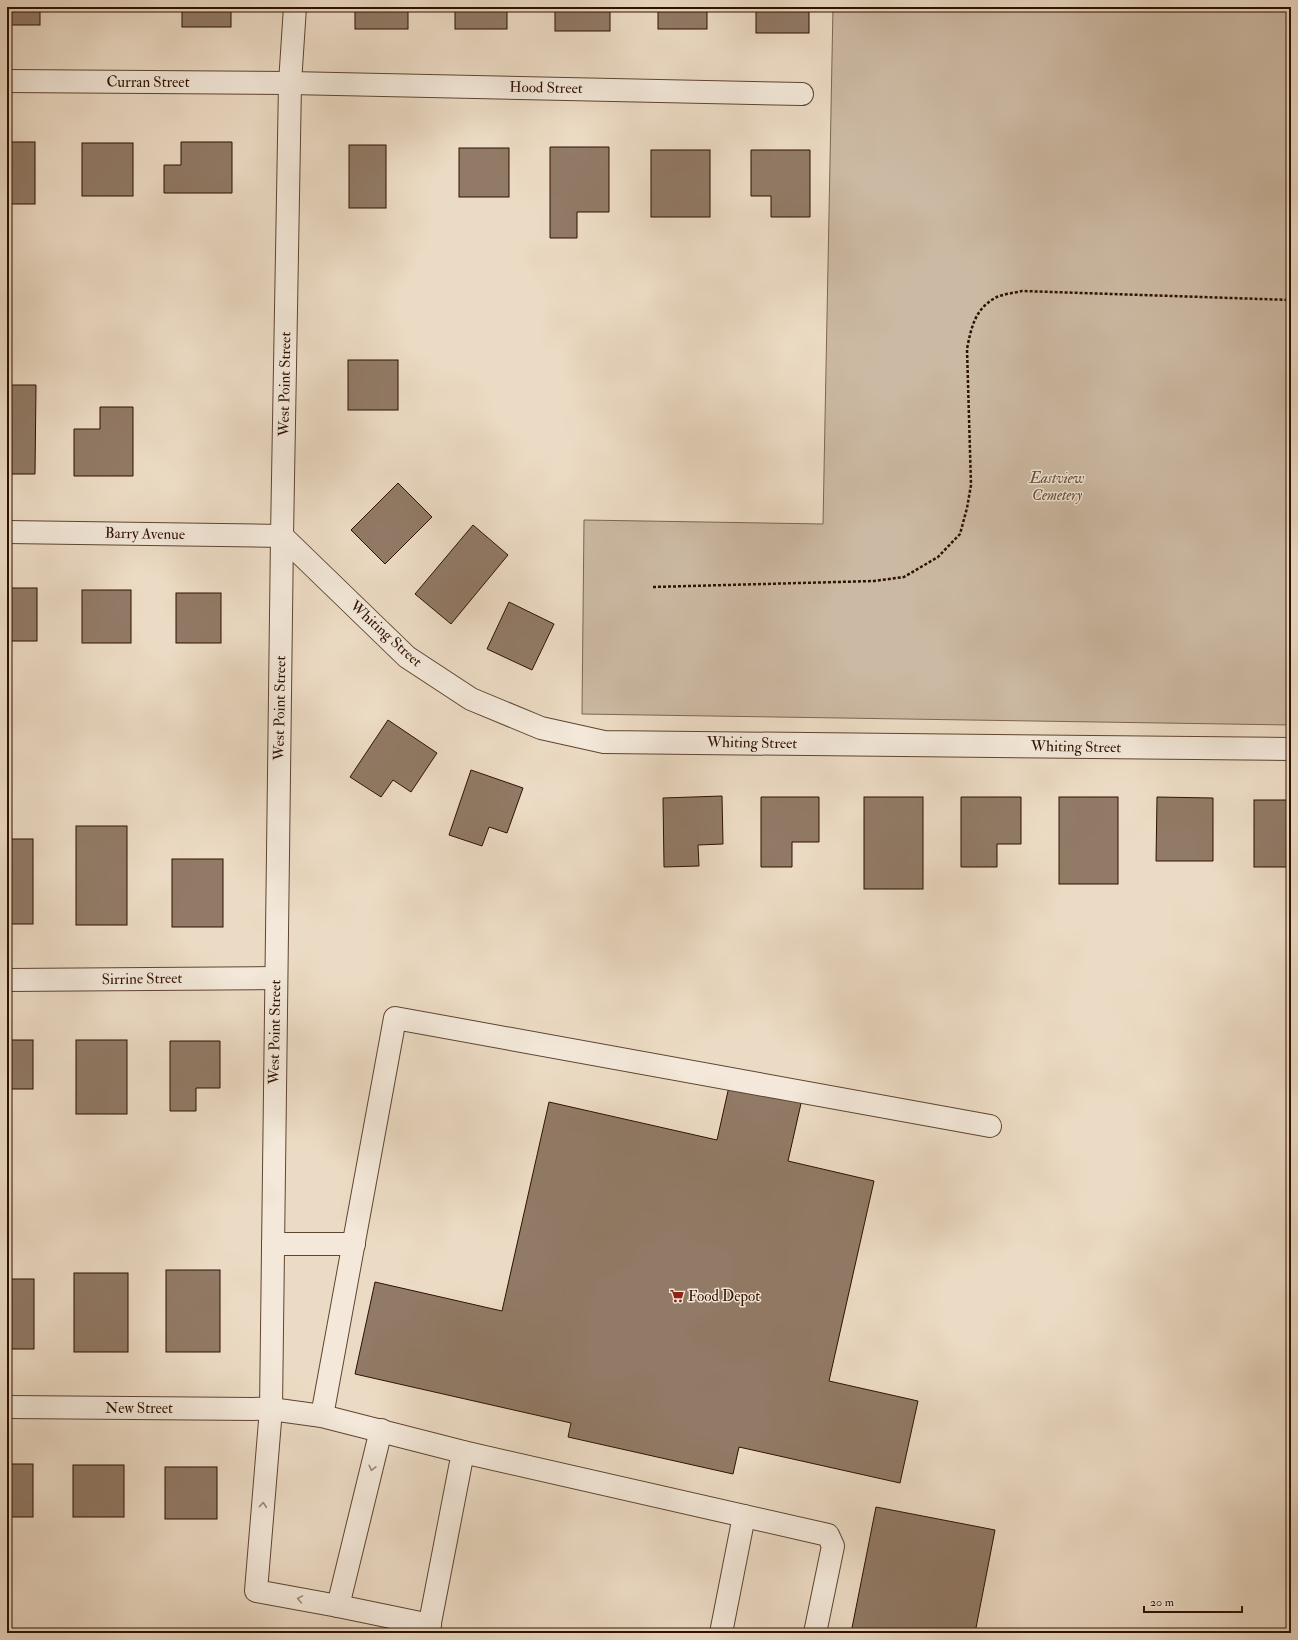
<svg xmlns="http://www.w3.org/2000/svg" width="1298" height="1640" viewBox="0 0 1298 1640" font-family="'IM FELL Double Pica',serif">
<rect width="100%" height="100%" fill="#ecdbc4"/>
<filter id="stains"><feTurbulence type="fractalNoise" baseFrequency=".005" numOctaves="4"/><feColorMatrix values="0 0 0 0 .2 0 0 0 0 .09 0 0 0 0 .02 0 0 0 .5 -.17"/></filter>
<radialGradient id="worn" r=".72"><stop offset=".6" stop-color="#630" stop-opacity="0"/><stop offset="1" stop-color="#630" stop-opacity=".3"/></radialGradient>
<!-- green -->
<polygon fill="#ccb9a3" stroke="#7e6552" points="833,7 1291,7 1291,725 582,714 584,520 823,524"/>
<!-- building -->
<g fill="#917a66" stroke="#2f1100">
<rect x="7" y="7" width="33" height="18"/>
<rect x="182" y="7" width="49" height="20"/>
<rect x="355" y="7" width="53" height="22"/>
<rect x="455" y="7" width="52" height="22"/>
<rect x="555" y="7" width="55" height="24"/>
<rect x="658" y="7" width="49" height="22"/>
<rect x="756" y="7" width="53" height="26"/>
<rect x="7" y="142" width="28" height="62"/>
<polygon points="181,142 232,142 232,193 164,193 164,165 181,165"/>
<rect x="82" y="143" width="51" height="53"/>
<rect x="349" y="145" width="37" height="63"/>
<polygon points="550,147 609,147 609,212 577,212 577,238 550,238"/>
<rect x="459" y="148" width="50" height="49"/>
<rect x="651" y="150" width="59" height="67"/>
<polygon points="751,150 810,150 810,217 771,217 771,196 751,196"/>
<rect x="348" y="360" width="50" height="50"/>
<polygon points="7,385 36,385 35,474 7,474"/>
<polygon points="100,407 133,407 133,476 74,476 74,429 100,429"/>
<polygon points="398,483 432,517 385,564 351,530"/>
<polygon points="473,525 508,555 451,624 415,594"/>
<rect x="7" y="588" width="30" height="53"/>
<rect x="82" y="590" width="49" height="53"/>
<rect x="176" y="593" width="45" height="50"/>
<polygon points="509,602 554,624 532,670 487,649"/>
<polygon points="388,720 437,753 411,792 393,780 381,797 350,777"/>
<polygon points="471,770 523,788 507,833 489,827 482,846 449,835"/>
<polygon points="722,796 723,844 698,845 699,866 664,867 663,798"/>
<polygon points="761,797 819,797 819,842 792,842 792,867 761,867"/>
<rect x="864" y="797" width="59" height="92"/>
<polygon points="961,797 1021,797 1021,844 997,844 997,867 961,867"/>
<rect x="1059" y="797" width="59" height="87"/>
<polygon points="1157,797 1213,798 1213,861 1156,861"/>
<rect x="1254" y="800" width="37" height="67"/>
<rect x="76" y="826" width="51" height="99"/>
<rect x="7" y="839" width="26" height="85"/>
<rect x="172" y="859" width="51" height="68"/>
<rect x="7" y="1040" width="26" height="49"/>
<rect x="76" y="1040" width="51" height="74"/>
<polygon points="170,1041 220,1041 220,1088 196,1088 196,1111 170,1111"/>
<polygon points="730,1082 802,1099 788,1161 874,1181 829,1381 918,1401 900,1483 739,1447 733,1474 568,1437 571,1423 355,1374 375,1282 502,1311 549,1102 717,1140"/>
<rect x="166" y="1270" width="54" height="82"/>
<rect x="74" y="1273" width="54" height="79"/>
<rect x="7" y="1279" width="27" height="70"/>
<rect x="7" y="1464" width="26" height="53"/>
<rect x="73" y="1465" width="51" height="52"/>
<rect x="165" y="1467" width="52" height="52"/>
<polygon points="876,1507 995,1530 975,1633 851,1633"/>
</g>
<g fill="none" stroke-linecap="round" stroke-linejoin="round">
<defs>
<g id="minor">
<polyline points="295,7 290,83 282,536 271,1409 256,1591 338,1606 430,1625"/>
<polyline points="7,81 290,83 802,94"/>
<polyline points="7,532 282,536 407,657 471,699 541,728 604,742 1291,749"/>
<polyline points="7,980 276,978"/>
<polyline points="273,1244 354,1244"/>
<polyline points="7,1407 271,1409 322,1416 463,1452 828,1535 833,1546 815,1633"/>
<polyline points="322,1416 395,1018 990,1126"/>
<polyline points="338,1606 381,1430"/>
<polyline points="428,1633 463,1452"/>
<polyline points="721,1633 744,1516"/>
</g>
</defs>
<!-- minor casing -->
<use href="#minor" stroke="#5e4431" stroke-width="24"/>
<!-- path -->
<path stroke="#2f1100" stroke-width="2.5" stroke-dasharray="3 2" stroke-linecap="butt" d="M653,587L874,581L904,577L938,557L960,534L967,508L971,485L967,349C971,328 975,309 995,298C1002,294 1014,293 1022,291L1291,300"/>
<!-- minor -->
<use href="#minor" stroke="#f3e8d9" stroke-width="22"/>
</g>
<!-- one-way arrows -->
<defs><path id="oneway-chevron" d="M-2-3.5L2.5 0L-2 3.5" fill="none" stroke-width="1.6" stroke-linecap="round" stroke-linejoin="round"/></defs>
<g stroke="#9b8777">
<use href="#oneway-chevron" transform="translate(372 1468) rotate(104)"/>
<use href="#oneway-chevron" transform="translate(263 1505) rotate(-85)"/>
<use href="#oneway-chevron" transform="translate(300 1599) rotate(-170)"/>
</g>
<!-- icons -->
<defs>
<symbol id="supermarket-bare" viewBox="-9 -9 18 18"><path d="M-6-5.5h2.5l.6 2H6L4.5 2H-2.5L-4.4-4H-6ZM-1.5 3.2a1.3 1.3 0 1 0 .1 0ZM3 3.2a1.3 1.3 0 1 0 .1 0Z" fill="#8f2418" stroke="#f3e8d9" stroke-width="2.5" paint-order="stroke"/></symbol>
</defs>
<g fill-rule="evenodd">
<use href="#supermarket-bare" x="667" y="1286" width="20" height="20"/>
</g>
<g text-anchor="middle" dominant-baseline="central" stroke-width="3" stroke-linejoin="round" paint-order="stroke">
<!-- street labels -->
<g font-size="15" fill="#2f1100" stroke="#f3e8d9">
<text x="148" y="82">Curran Street</text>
<text transform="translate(546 88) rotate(1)">Hood Street</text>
<text transform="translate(285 384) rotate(-89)">West Point Street</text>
<text transform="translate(145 534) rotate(1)">Barry Avenue</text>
<text transform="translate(386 634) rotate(42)">Whiting Street</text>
<text transform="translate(280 708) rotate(-89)">West Point Street</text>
<text transform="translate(752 743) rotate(1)">Whiting Street</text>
<text transform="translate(1076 747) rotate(1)">Whiting Street</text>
<text transform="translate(142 979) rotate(-1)">Sirrine Street</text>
<text transform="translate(275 1032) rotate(-89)">West Point Street</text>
<text x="139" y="1408">New Street</text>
</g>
<!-- park labels -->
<g font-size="15" font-style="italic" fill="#664c39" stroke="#f3e8d9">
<text x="1057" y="478">Eastview<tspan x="1057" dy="17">Cemetery</tspan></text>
</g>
<!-- poi labels -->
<g font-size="15" fill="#2f1100" stroke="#f3e8d9" text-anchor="start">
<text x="688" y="1296">Food Depot</text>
</g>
</g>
<!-- margin -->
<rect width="1298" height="1640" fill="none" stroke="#ecdbc4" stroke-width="24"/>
<rect x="8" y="8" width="1282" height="1624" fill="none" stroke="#2f1100" stroke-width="2"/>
<rect x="12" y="12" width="1274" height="1616" fill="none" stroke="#2f1100"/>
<!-- scale -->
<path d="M1144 1606v6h98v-6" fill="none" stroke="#2f1100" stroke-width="2"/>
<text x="1150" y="1606" font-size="12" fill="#2f1100" stroke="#f3e8d9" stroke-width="3" paint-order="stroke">20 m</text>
<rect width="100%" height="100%" filter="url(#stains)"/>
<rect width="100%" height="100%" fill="url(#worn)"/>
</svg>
